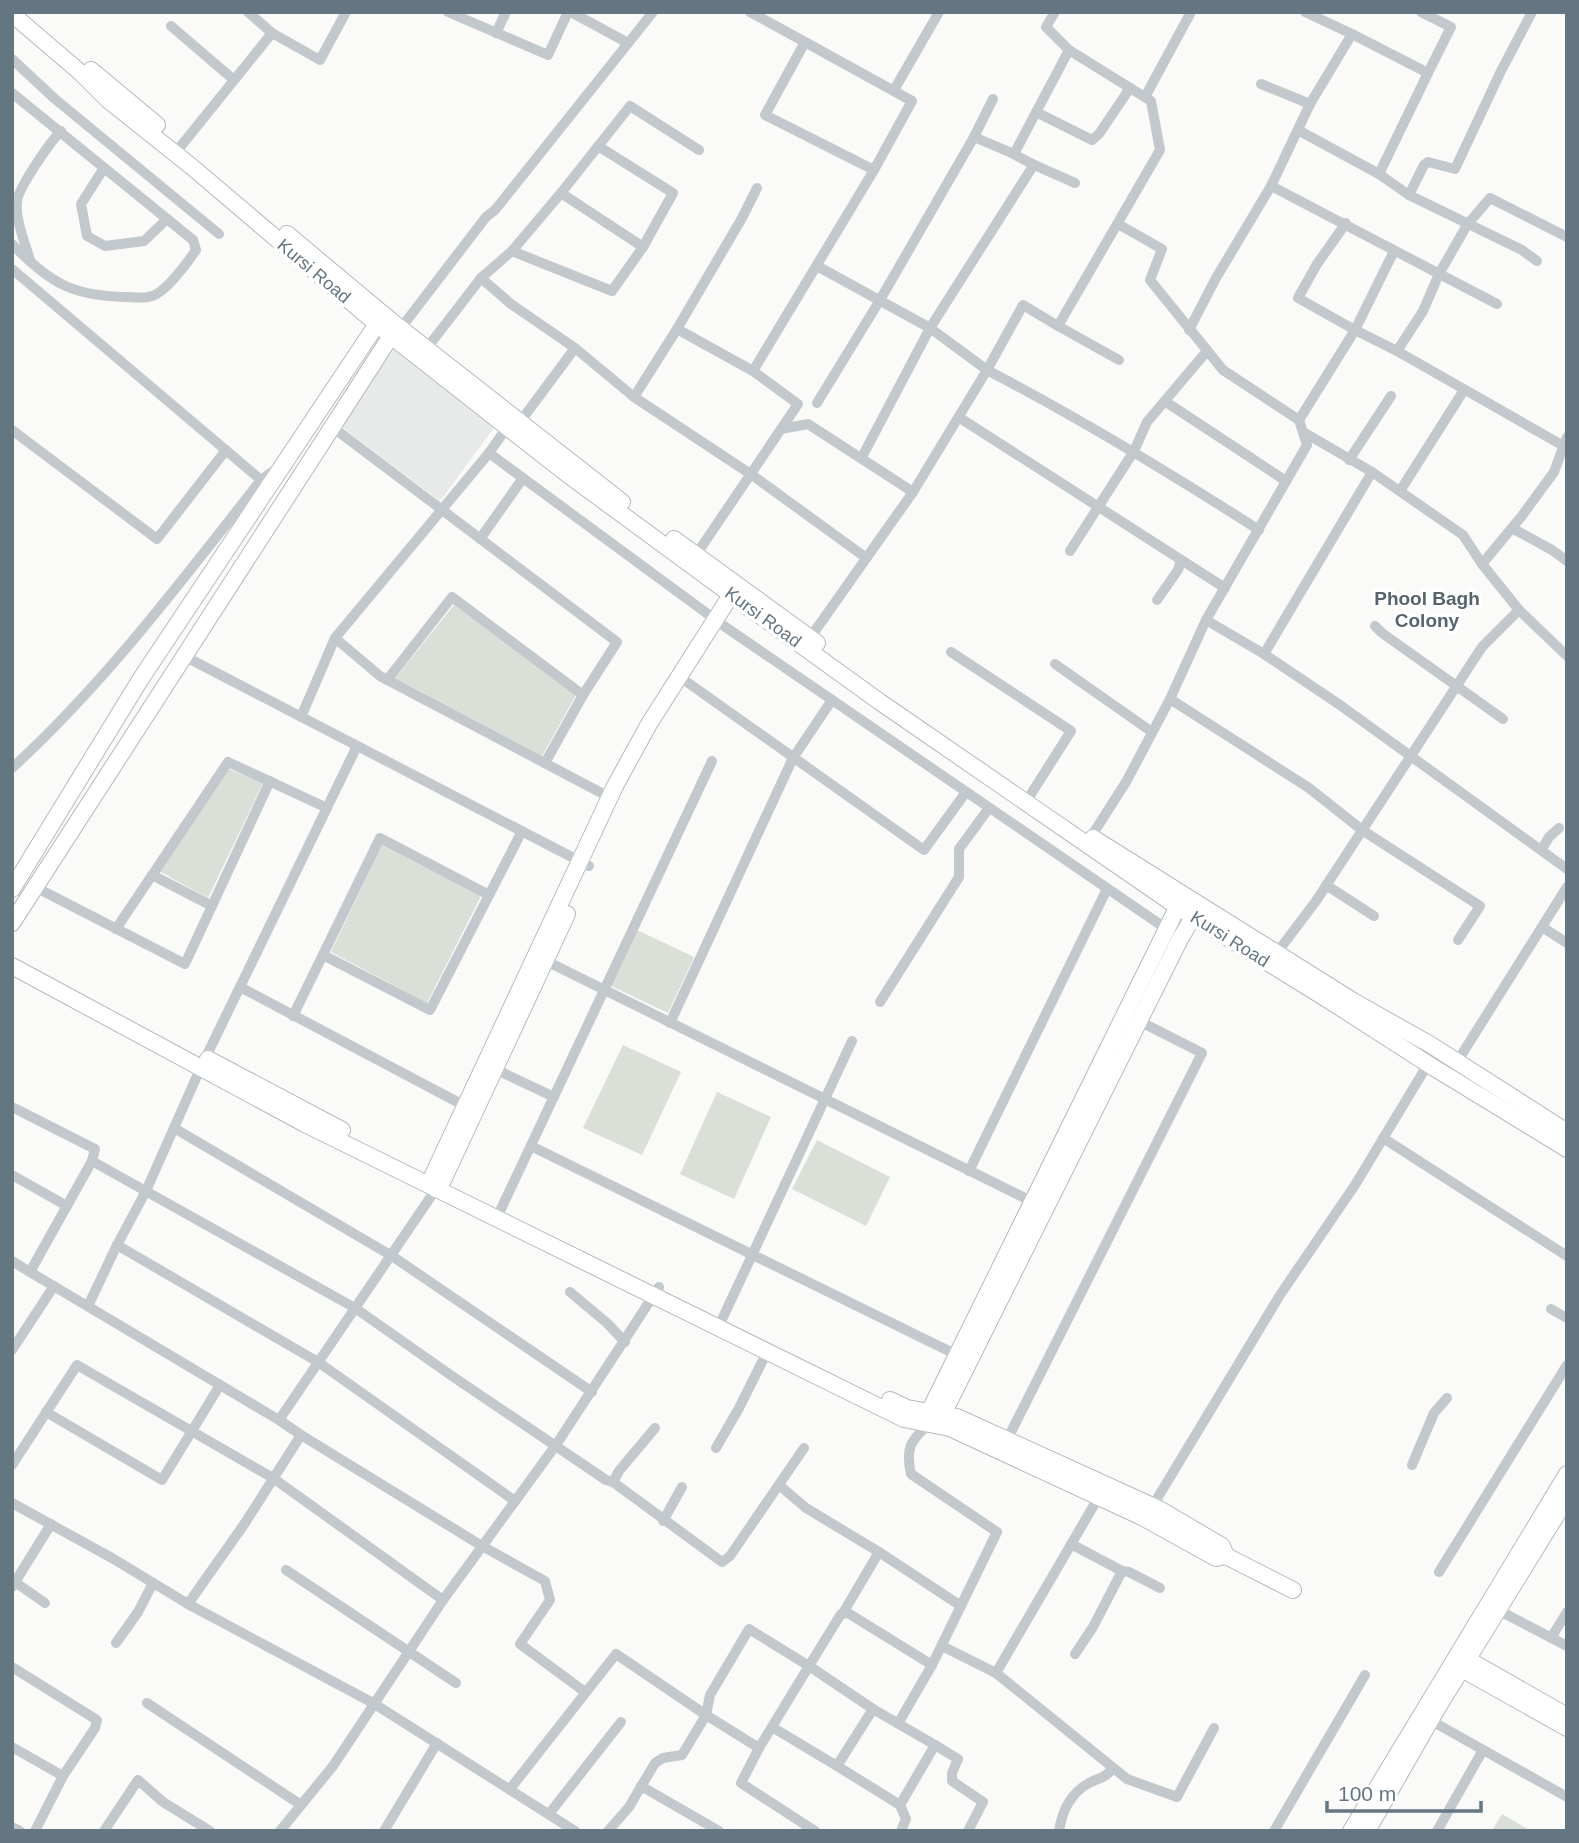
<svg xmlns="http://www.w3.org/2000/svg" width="1579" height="1843" viewBox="0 0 1579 1843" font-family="Helvetica,sans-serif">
<rect width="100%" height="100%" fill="#fafaf8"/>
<!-- built -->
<polygon fill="#e8e9e9" points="394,350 496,425 440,501 339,425"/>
<!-- green -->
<g fill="#dadfd7">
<polygon points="454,605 576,695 542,756 395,678"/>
<polygon points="229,769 263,783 208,898 159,871"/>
<polygon points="382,845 481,896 427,1003 331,952"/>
<polygon points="637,930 694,957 668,1013 611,986"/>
<polygon points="623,1045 681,1072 642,1155 583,1128"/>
<polygon points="717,1092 771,1117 734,1199 680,1174"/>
<polygon points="817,1140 890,1177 866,1226 792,1189"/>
<polygon points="1502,1814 1531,1831 1492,1831"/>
</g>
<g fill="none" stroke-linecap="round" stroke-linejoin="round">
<defs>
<g id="secondary">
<polyline points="12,14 81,73 108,100 192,167 391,336 567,474 740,601 880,702 1178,907 1330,1001 1428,1064 1567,1149"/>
<polyline points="91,70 157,125"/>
<polyline points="287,234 390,320 622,502"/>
<polyline points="674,539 817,643"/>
<polyline points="1093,838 1353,1001 1431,1045 1567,1132"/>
<polyline points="12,889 140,680 377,324 390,320 391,336 12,923"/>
<polyline points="12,966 305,1124 904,1419 950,1428 1142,1517 1216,1558 1226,1556 1293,1590"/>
<polyline points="208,1059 342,1130"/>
<polyline points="436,1189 433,1175 615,786 649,724 736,587"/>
<polyline points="436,1189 443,1180 567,914"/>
<polyline points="890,1400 907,1408 957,1417 1159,1509 1222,1546 1226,1556"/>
<polyline points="936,1419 943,1414 1180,939 1199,907"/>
<polyline points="929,1422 929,1412 1182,898"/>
<polyline points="1460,1655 1567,1716"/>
<polyline points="1453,1664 1567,1728"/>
<polyline points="1351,1831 1567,1474"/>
<polyline points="1367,1831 1438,1707 1567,1498"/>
</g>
</defs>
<!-- secondary casing -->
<use href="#secondary" stroke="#b3babf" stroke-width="18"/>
<!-- street -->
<g stroke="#c3c8cc" stroke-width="10">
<polyline points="248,12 272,33"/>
<polyline points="448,12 548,55 568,12"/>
<polyline points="571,12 628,43"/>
<polyline points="750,12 805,42"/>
<polyline points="1055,12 1046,27 1069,50"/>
<polyline points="1305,12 1352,34"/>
<polyline points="1421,12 1451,27 1428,73"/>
<polyline points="171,26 234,80"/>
<polyline points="496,33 506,12"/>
<polyline points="12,59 55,99 219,234"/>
<polyline points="1261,84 1310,104"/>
<polyline points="894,90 939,12"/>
<path d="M12,93L193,240L196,250C188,262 166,292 152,296C144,299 133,297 125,297C71,296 49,282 12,244"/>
<polyline points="1145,97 1191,12"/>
<polyline points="1036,112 1092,140 1099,134 1130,88"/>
<polyline points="974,137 993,99"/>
<polyline points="181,146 272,33 320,60 346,12"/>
<path d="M1014,154C1033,166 1054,173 1075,183"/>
<polyline points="104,168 81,204 87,236 105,246 144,241 167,219"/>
<polyline points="1379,174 1409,195 1522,250 1537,261"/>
<polyline points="1271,186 1497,304"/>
<polyline points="561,193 643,247"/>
<polyline points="1409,195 1424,165 1428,162 1455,169 1501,71 1532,12"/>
<polyline points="1346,223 1317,264 1298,298 1355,330 1394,251"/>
<polyline points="1118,224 1162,249 1150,280 1223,370 1299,420"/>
<polyline points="512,251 612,291 643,247 673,193 598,146"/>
<path d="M30,260C25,243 15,219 17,201C19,187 50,142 61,131"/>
<polyline points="12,269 261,480"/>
<polyline points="481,278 511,304 575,348"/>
<polyline points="1058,326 1119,360"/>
<polyline points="401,328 486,217 495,210 653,12"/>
<polyline points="677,329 742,218 757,188"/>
<polyline points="1189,330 1216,278 1271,186 1310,104 1352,34 1428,73 1379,174 1298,130"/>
<polyline points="427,348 481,278 512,251 561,193 630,106 699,150"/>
<polyline points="1397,351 1423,311 1439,274 1467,225 1490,198 1567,237"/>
<polyline points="753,371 874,170 765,115 805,42 912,101 874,170"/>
<polyline points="634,397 752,475 865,557"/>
<polyline points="1166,402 1286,481"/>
<path d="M817,403L880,300L974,137L1014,154L1069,50L1151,101L1160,150L1058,326L1023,305L987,370C1081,419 1170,473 1259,530"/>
<polyline points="960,418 1225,588"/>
<polyline points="520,422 575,348 634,397 677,329 753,371 798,404 696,555"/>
<polyline points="331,426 617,642 583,695 545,763"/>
<polyline points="781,429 808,424 913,492"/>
<polyline points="12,430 157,539 226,450"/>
<polyline points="1305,433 1372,472 1463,535 1482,564 1519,610 1567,656"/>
<polyline points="489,453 724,626 1171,932"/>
<polyline points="862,457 930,328 1033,166"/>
<polyline points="1349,460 1391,396"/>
<polyline points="1400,491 1464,390"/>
<polyline points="1512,528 1552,550 1567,561"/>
<polyline points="480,539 523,478"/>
<polyline points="1070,551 1134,451 1147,422 1207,351"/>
<polyline points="1482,564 1521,517 1554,472 1567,437"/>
<polyline points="1157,600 1178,570 1181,560"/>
<polyline points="1206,620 1264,654 1340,705 1567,869"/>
<polyline points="1375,626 1382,633 1503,719"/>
<polyline points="335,638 380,676 609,797"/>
<polyline points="810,638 913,492 987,370 930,328 817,266"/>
<polyline points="951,652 1071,731 1031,794"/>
<polyline points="1264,654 1372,472"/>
<polyline points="184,656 589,866"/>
<polyline points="1055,664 1152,732"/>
<polyline points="387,680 452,597 583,695"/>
<polyline points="687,682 924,850 966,792"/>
<polyline points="1170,699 1309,788 1362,830 1480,906 1458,940"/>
<polyline points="301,717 335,638 489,453 507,427"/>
<polyline points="357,746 201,1067 146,1191 117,1245 318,1362 515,1501"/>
<path d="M12,768C105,683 183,579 261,480L276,469"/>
<polyline points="1087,843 1126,782 1170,699 1206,620 1307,445 1299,420 1355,330 1397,351 1567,448"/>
<polyline points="1542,849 1549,837 1559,828"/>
<polyline points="152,875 212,906"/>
<polyline points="1326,885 1374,916"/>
<polyline points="35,887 185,964 270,781"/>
<polyline points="1542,927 1567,943"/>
<polyline points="116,929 228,762 327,808"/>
<polyline points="323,955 430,1010 522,831"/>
<polyline points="540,958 1037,1204"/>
<polyline points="1273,958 1316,901 1482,647 1519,610"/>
<polyline points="240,987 465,1106"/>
<polyline points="880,1002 959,877 959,849 989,808"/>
<polyline points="293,1016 380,838 489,895"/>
<polyline points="670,1023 793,758 832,700"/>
<polyline points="1457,1062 1567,887"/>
<polyline points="495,1069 554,1097"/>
<polyline points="12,1107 95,1149 92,1161 30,1272 279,1420"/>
<polyline points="174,1128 392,1256 592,1392"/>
<polyline points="1383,1138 1567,1256"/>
<polyline points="531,1146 957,1355"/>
<polyline points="92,1161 355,1308 452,1376 606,1480 613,1482 722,1562 730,1556 804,1448"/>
<polyline points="969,1171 1107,889"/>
<polyline points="12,1175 67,1206"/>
<polyline points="501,1209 712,761"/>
<polyline points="12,1261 30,1272"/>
<polyline points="570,1292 607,1323 625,1342"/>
<polyline points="88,1306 117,1245"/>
<polyline points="1551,1309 1567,1318"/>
<polyline points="718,1328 852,1041"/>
<polyline points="12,1350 54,1286"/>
<polyline points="46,1412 162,1480 220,1385"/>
<polyline points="301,1435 482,1546 545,1581 550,1600 520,1644 585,1692"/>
<polyline points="1007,1440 1202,1053 1139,1021"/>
<polyline points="716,1448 739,1408 767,1352"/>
<polyline points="12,1465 77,1365 273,1478 443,1600"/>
<polyline points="1412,1465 1434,1413 1447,1398"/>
<polyline points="613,1482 619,1471 655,1428"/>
<polyline points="779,1485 806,1508 879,1552 961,1606"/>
<polyline points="12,1503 112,1558 188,1604 245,1523 301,1435 279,1420 436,1189"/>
<polyline points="1152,1507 1280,1295 1355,1185 1428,1064"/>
<polyline points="663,1521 682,1487"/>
<polyline points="1071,1544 1122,1571 1129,1572 1160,1588"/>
<polyline points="286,1570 456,1683"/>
<polyline points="1439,1572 1567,1365"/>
<polyline points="12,1580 45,1603"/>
<polyline points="12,1587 51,1524"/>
<polyline points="188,1604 373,1703 575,1831"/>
<polyline points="1498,1610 1567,1646"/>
<polyline points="843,1613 879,1552"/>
<polyline points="1551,1638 1567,1612"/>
<polyline points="116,1643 138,1612 153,1583"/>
<polyline points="942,1646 996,1673 1094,1505 1096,1496"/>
<polyline points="1075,1654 1093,1627 1122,1571"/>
<polyline points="12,1667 97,1720 95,1728 63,1776 35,1831"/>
<polyline points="996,1673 1127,1779 1177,1797 1214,1728"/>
<polyline points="147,1703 301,1805"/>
<polygon points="873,1709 935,1745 900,1805 837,1766"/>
<polyline points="1430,1720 1567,1797"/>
<path d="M899,1722L932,1665L997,1532L911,1474C905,1448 911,1440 929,1424"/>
<polyline points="772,1727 837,1766"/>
<polyline points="935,1745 958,1759 952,1773 952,1781 983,1802 968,1831"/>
<polyline points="12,1747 63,1776"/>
<polyline points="759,1748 741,1783 815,1831"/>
<polyline points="641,1786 719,1831"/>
<polyline points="510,1789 616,1654 706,1715 710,1695 749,1629 809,1666 841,1614 848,1613 932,1665"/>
<polyline points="900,1805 906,1819 901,1831"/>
<polyline points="549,1814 621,1722"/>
<polyline points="12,1827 20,1831"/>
<polyline points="104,1831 138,1780 163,1802 210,1831"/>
<polyline points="280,1831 333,1766 443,1600 556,1445 659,1287"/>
<polyline points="384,1831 437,1743"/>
<polyline points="608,1831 629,1807 655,1763 663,1758 682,1755 706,1715 759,1748 809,1666 873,1709"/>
<path d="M1059,1831C1062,1811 1071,1793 1089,1783C1100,1777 1104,1779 1113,1768"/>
<polyline points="1274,1831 1365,1675"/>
<polyline points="1437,1831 1483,1750"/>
</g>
<!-- secondary -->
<use href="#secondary" stroke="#fff" stroke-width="16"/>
</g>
<g text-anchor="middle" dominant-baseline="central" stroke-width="7" stroke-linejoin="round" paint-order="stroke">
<!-- street labels -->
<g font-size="18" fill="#657683" stroke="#fff">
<text transform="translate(314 271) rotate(40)">Kursi Road</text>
<text transform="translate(763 617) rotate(36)">Kursi Road</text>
<text transform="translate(1230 939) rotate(32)">Kursi Road</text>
</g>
<!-- neighbourhood labels -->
<g font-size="19" font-weight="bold" fill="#57646e" stroke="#fff">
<text x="1427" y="598">Phool Bagh<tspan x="1427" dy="22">Colony</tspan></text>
</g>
</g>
<!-- border -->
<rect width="1579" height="1843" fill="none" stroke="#657683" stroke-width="28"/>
<!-- scale -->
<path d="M1327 1801v10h154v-10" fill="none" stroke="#657683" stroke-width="3.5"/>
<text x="1338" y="1801" font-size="21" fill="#657683" stroke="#ffffff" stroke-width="5" paint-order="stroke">100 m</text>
</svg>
